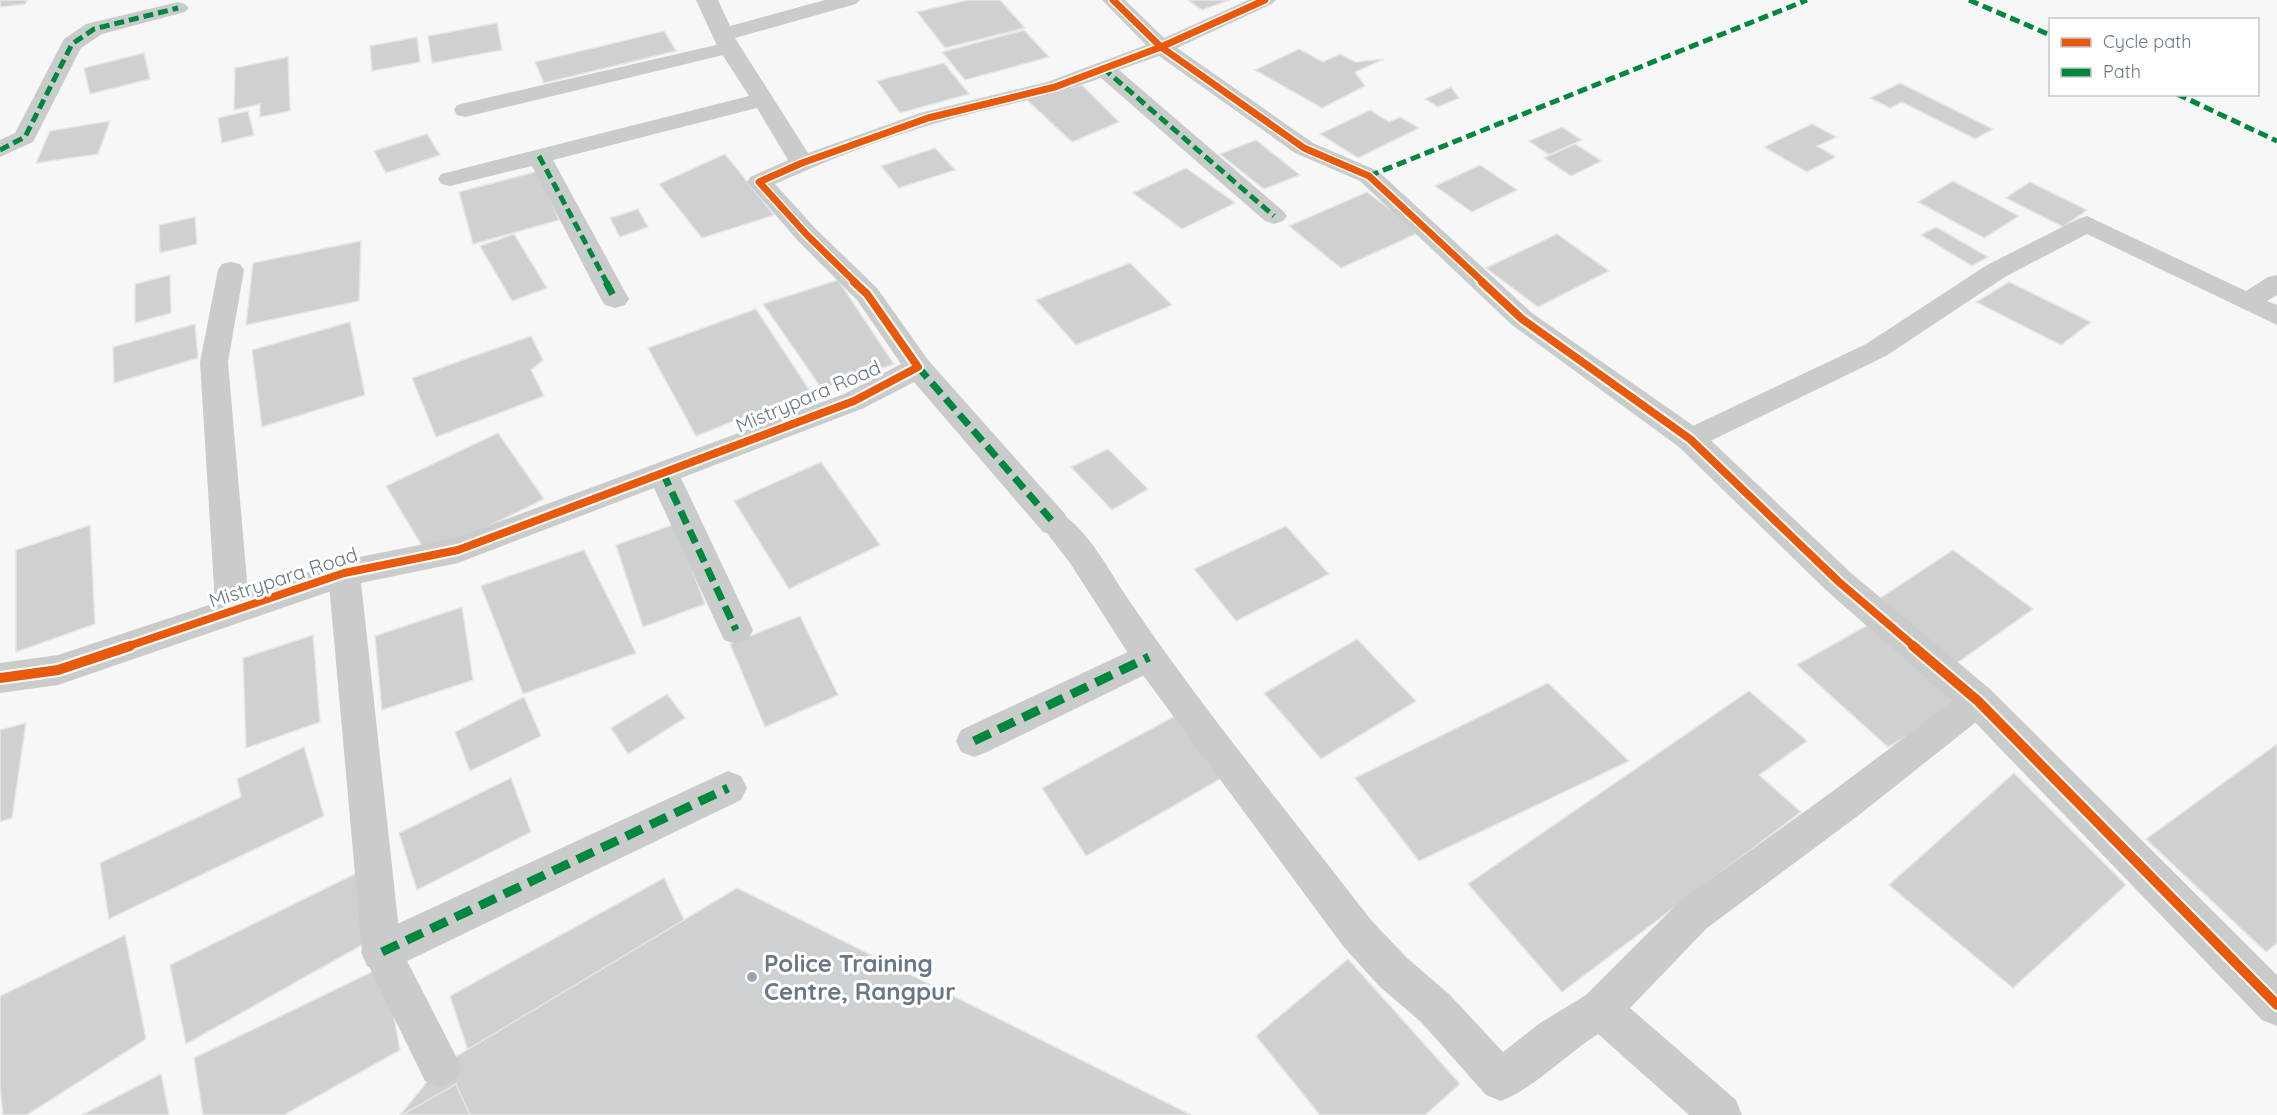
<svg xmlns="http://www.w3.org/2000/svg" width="2277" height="1115" viewBox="0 0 2277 1115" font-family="Quicksand,sans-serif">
<rect width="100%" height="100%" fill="#f7f7f7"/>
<!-- building -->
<g fill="#cfd0d1" stroke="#e6e6e6" stroke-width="1.5">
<polygon points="0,0 27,0 25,4 0,7"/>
<polygon points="968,0 1000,0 1025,28 945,48 917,12"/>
<polygon points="1188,0 1230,0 1202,10"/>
<polygon points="497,23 502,50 432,63 428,36"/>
<polygon points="1024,30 1049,57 965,80 942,52"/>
<polygon points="664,31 676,51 544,83 535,62"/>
<polygon points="417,37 420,62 372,71 370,46"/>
<polygon points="1299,49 1323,62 1340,54 1355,62 1384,59 1355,72 1365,86 1322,108 1255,70"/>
<polygon points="144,53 150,79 90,94 84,68"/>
<polygon points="288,57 290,111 260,117 260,104 234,110 235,68"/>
<polygon points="944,63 969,94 900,113 877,81"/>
<polygon points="1900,83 1993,129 1975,139 1902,102 1890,108 1870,98"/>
<polygon points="1082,85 1119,122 1072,142 1026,99"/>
<polygon points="1451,87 1459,98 1438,107 1425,99"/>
<polygon points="1370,110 1389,122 1400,117 1419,128 1358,158 1320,134"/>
<polygon points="248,111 254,135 222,143 218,118"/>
<polygon points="110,121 98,154 36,163 50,131"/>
<polygon points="1812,124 1837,137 1817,146 1836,157 1807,172 1764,147"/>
<polygon points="1562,127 1582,140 1549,155 1529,141"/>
<polygon points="427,134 440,155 386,173 374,151"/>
<polygon points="1256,140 1300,175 1264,189 1220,154"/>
<polygon points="1575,144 1602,161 1571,176 1544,158"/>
<polygon points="935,148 955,170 899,188 881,166"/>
<polygon points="725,154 774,215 702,238 659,184"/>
<polygon points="1480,165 1517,190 1472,212 1435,186"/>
<polygon points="1186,168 1235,203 1182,229 1133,193"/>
<polygon points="539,171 559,220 473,244 459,192"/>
<polygon points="1953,181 2019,216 1984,238 1918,202"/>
<polygon points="2030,182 2087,210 2063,227 2006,198"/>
<polygon points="1367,192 1420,232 1341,268 1289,226"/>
<polygon points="638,209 648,227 620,237 610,218"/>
<polygon points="195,217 197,244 160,253 159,225"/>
<polygon points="1936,227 1988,257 1972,266 1921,235"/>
<polygon points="514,234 547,288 512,301 480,246"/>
<polygon points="1557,234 1609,271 1538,307 1486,268"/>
<polygon points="361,241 359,301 246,325 253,263"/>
<polygon points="1130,263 1172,305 1076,345 1036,300"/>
<polygon points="170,275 171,313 135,323 135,284"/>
<polygon points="838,280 894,364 822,389 763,304"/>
<polygon points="2009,282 2091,322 2061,345 1976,302"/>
<polygon points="756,309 810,391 696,436 648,348"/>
<polygon points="350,322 365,395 262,427 252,350"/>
<polygon points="195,324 198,358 114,383 113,347"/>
<polygon points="531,336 543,360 531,370 544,396 436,437 412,378"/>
<polygon points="498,433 544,499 428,556 386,486"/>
<polygon points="1108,449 1148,489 1112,510 1071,467"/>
<polygon points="821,462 880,545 789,589 734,501"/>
<polygon points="675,524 705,604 643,627 616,545"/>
<polygon points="90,525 95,624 16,652 16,550"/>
<polygon points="1286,526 1329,574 1236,621 1194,569"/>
<polygon points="584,550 636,653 523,694 481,586"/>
<polygon points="1953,550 2033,609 1954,665 1874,602"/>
<polygon points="462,607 473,680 382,710 375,636"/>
<polygon points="800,616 838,695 765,727 730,644"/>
<polygon points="1873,622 1966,703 1888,747 1797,665"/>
<polygon points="313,635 320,722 246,748 243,658"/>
<polygon points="1357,639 1416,701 1321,759 1264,693"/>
<polygon points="1548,683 1629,761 1419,861 1355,778"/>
<polygon points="1749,691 1807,741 1759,775 1801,812 1562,992 1468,884"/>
<polygon points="667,694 685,718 628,754 611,728"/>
<polygon points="524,697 541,736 470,771 455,732"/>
<polygon points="1175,716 1222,778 1086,856 1042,788"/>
<polygon points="26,723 12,818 0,822 0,730"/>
<polygon points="2277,744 2277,943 2266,952 2146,839"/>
<polygon points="304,747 324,816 109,919 100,863 241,797 237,779"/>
<polygon points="2014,773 2126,885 2013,988 1889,885"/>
<polygon points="511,778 531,832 417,890 399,833"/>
<polygon points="357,873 369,941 186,1044 170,965"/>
<polygon points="664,878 711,976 487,1108 450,996"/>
<polygon points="737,888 1191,1115 400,1115 440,1066"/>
<polygon points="125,935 146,1039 27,1115 3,1115 0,1086 0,996"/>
<polygon points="382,952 400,1050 284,1115 203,1115 194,1058 372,972"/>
<polygon points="1348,959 1460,1084 1425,1115 1320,1115 1256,1036"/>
<polygon points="161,1074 169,1115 82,1115"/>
<polygon points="456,1084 470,1115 402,1115"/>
</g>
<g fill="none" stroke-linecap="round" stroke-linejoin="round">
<!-- lane -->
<g fill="#cacccc" fill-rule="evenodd">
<polygon points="729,42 736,44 740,48 736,52 465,117 457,115 454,110 457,105 465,103"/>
<polygon points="2087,216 2246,291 2268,277 2277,275 2277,295 2267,301 2277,305 2277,325 2087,234 2005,277 1886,356 1700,446 1690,449 1680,446 1675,439 1680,432 1866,344 1987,265 2078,219"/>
<path d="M1054,511C1082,520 1108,568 1124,593C1200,706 1288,812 1371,920L1407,958L1449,994L1503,1052L1540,1023L1586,995L1679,902L1833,791L1966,691L1978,686L1990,691L1995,701L1990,711L1859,815L1707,928L1630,1008L1736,1100L1742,1115H1689L1598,1034C1567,1054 1534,1088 1501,1101L1486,1095L1421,1022L1379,986L1343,946L1137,667L1070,563L1039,523L1043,515Z"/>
<polygon points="344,561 355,564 360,573 401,949 461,1066 455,1081 440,1087 425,1081 362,952 328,573 333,564"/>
</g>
<!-- street -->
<g fill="#cacccc" fill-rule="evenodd">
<path d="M696,0H718L730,26L825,0H860L856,4L735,38L808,153L920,113L1047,82L1146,45L1102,0H1125L1164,38L1248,0H1276L1272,4L1177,48L1313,143L1378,171L1532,313L1701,431L1851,573L1991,690L2277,975V1026L2262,1020L1965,712L1827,591L1679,447L1512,325L1360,181L1295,153L1159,56L1119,70L1283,211L1287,216L1283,221L1274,224L1265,221L1101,78C1047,98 992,107 937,123C883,138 826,161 775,184L816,229L877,288L928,360L1065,514L1070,523L1065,532L1054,535L1043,532L914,382L864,408L681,478L753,630L748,640L736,644L724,640L654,488L458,563L346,586L58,685L0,693V663L58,655L215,603L200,362L218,270L222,264L231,262L240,264L244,270L228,362L248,592L344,560L455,538L844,394L901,364L857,300L798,241L747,182L750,177L788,160L757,108L553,160L629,299L625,305L615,308L605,305L601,299L532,166L450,186L441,184L438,179L441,174L749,96L718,48Z"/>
<polygon points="178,2 185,4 189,8 185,12 102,34 81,48 33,142 0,157 0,140 15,133 64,39 86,24"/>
<polygon points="1149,642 1161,647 1167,657 1161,667 987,752 974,757 961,752 956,741 961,730"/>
<polygon points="728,771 741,776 747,788 741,800 397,966 382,972 367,966 361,952 367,938"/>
</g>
<!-- quiet-far2 -->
<g stroke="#00873e" stroke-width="5" stroke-dasharray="10 5" stroke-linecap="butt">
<polyline points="1969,0 2050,35"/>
<polyline points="1103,68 1274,216"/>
<polyline points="2177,94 2277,141"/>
<polyline points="0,150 25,137 72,44 94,29 178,8"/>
<polyline points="539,156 607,283"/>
<polyline points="1369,176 1807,0"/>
</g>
<!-- quiet-far1 -->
<g stroke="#00873e" stroke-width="7" stroke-dasharray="14 7" stroke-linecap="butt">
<polyline points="606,282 615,299"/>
<polyline points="918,367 1054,523"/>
<polyline points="663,473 736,630"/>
</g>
<!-- quiet -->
<g stroke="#00873e" stroke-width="9" stroke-dasharray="18 9" stroke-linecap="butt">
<polyline points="974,741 1149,657"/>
<polyline points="382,952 728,788"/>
</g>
<defs>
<g id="cycleway-far2">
<polyline points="1113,0 1161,47 1304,148 1369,176 1484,283"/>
<polyline points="856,283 807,235 759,182 802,163 928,118 1055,87 1161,47 1265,0"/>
</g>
<g id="cycleway-far1">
<polyline points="1482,282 1522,319 1690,439 1839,582 1915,647"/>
<polyline points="126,647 344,573 458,550 854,401 918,367 867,294 854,282"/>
</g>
<g id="cycleway">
<polyline points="1913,646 1978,701 2277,1005"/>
<polyline points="0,678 58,670 130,646"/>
</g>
</defs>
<!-- cycleway-far2 casing -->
<use href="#cycleway-far2" stroke="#fff" stroke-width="10"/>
<!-- cycleway-far1 casing -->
<use href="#cycleway-far1" stroke="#fff" stroke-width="12"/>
<!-- cycleway casing -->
<use href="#cycleway" stroke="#fff" stroke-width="14"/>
<!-- cycleway-far2 -->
<use href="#cycleway-far2" stroke="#e8590c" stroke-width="7"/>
<!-- cycleway-far1 -->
<use href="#cycleway-far1" stroke="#e8590c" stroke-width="8"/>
<!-- cycleway -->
<use href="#cycleway" stroke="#e8590c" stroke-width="10"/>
</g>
<!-- markers -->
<circle fill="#9ba4ae" stroke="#fff" stroke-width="2" cx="752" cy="977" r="6"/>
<g text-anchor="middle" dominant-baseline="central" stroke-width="6" stroke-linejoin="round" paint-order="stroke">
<!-- street labels -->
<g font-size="20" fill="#697886" stroke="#fff">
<text transform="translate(808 396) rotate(-23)">Mistrypara Road</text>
<text transform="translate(283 577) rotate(-18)">Mistrypara Road</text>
</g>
<!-- near-poi labels -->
<g font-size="24" font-weight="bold" fill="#697886" stroke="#fff" text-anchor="start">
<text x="764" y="963">Police Training<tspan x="764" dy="28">Centre, Rangpur</tspan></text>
</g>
</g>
<!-- legend -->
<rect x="2049" y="18" width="210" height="78" fill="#ffffff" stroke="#c3c9cf" stroke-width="1.5"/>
<rect x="2061" y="38" width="30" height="9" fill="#e8590c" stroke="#c3c9cf" stroke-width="1.5"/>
<text x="2103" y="48" font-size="18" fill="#697886">Cycle path</text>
<rect x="2061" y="68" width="30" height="9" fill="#00873e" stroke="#c3c9cf" stroke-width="1.5"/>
<text x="2103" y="78" font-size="18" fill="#697886">Path</text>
</svg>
